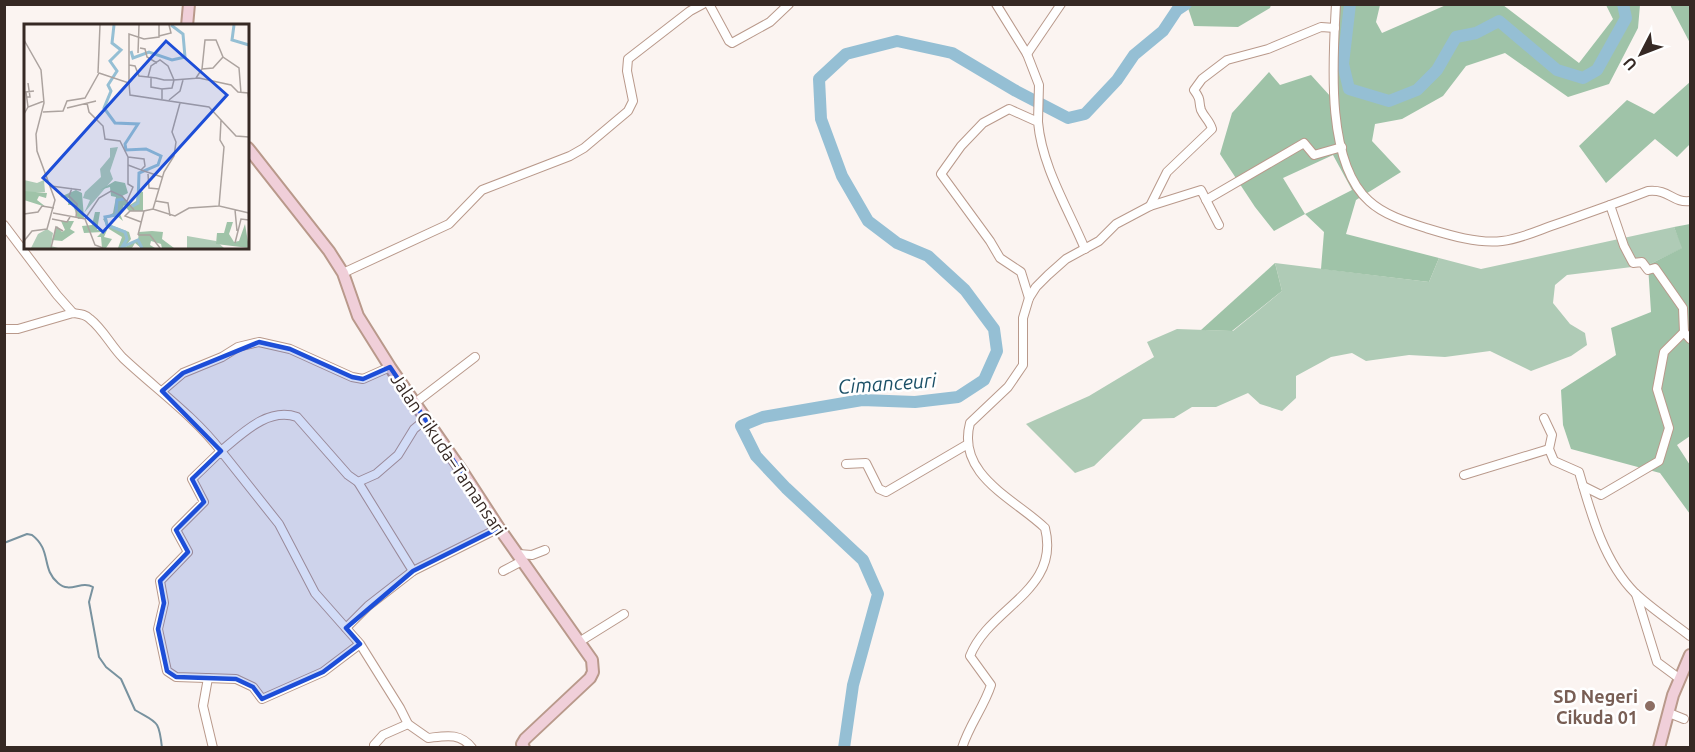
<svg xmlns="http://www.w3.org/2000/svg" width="1695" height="752" viewBox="0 0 1695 752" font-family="Ubuntu,sans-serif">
<rect width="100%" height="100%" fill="#fbf4f1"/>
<!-- green -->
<polygon fill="#afcbb6" points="1674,227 1683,248 1648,265 1567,275 1555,285 1553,303 1570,324 1585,333 1587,345 1571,356 1531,371 1490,351 1445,357 1409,355 1366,361 1352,353 1331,357 1296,376 1296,398 1282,411 1260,404 1248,393 1216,407 1192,407 1174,418 1143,419 1094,466 1075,473 1026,424 1089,396 1154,357 1147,342 1177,329 1233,331 1282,291 1275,263 1429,282 1439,258 1481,269"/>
<!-- forest -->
<g fill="#9fc3a8" fill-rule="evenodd">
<polygon points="1187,5 1187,4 1271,5 1270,8 1238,27 1194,26"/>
<path d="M1336,5H1380L1376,22L1382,33L1446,5H1503L1579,63L1613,19L1606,5H1640L1638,28L1609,84L1568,97L1505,53L1466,66L1443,96L1402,119L1375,124L1372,141L1401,172L1356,200L1346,234L1439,258L1429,282L1321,269L1324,232L1305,214L1274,231L1255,207L1220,154L1232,113L1269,72L1280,85L1311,75L1331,97L1338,92L1329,51ZM1333,155L1352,190L1305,214L1283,178Z"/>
<polygon points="1670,5 1690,5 1690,44 1690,43"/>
<polygon points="1690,82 1690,144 1677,157 1655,139 1606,183 1579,146 1627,100 1654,114"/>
<polygon points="1690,224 1690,436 1677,445 1690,465 1690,514 1660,473 1571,449 1563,425 1561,390 1616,355 1611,328 1651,312 1648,265 1682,248 1674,227"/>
<polygon points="1275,263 1282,291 1232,331 1201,330"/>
</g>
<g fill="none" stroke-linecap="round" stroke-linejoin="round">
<!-- stream -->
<path stroke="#78929f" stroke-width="2" d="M4,543L27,534L32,535C52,550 41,569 58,583C70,594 81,580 93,587L89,602L99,657L106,667L121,679L135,710C157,723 159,719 162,748"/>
<!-- river -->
<g stroke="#95bfd4" stroke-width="12">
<polyline points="1350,4 1343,64 1349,89 1389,101 1417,90 1437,70 1456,37 1476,33 1499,21 1557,70 1583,78 1597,70 1626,18 1623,4"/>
<polyline points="844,748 853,685 878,594 863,560 786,488 756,456 741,426 763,417 862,400 915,402 958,397 984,380 997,351 994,329 965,290 928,256 897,243 868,221 842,176 821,119 819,79 846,54 897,41 952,53 1016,91 1068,118 1085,114 1117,80 1134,55 1163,31 1177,10 1186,4"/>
</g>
<defs>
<g id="street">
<polyline points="709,4 729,41 732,43 770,22 789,4"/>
<polyline points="996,4 1027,54 1039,85 1038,121"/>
<path d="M1336,4C1333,58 1325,162 1369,201C1384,215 1407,222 1426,228C1449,235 1478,244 1502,241C1520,239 1537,231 1554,225C1585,214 1617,203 1648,191C1670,189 1672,203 1690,201"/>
<polyline points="1027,54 1061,4"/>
<polyline points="1206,200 1304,143 1314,155 1342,147"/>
<polyline points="1610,205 1624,246 1633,263 1642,262 1648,270 1655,268 1683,308 1684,332"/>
<path d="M1150,206L1167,172L1212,129C1210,121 1204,117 1201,110C1198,100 1202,101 1194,90L1202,79L1227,60L1268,49L1321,27L1335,28"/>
<polyline points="4,225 57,295 73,313"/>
<polyline points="343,273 449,224 482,190 570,156 584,148 628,111 633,101 627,71 628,59 690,11 703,4"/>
<path d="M1029,298L1021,272L1000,258L990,241L941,174L961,146L983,123L1009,109L1038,122C1042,167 1068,208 1085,249"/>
<path d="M4,329H18L73,313C80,314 85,314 90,319C103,329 111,346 123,358C156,389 193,415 221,451C243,433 268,407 297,417L348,475L358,482L376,474L398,455L414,429L426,419"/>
<polyline points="162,391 183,373 222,357 238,347 259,342 290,349 352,377 363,379 390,367"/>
<polyline points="415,403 475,357"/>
<path d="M1544,418L1552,435L1549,449L1554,461L1579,472C1591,514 1604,562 1635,593C1652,609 1672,622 1690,636"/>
<polyline points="846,464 866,463 879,489 886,492 968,444"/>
<polyline points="1464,475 1549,449"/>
<polyline points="1583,486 1601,495 1659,461 1669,428 1657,389 1664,352 1684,332 1690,339"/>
<polyline points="518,554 532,555 545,550"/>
<polyline points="413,571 499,528"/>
<polyline points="503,571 522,561"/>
<polyline points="1636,594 1657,662 1680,679"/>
<polyline points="346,628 368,606 413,571 358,482"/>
<polyline points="579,642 624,614"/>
<polyline points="360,644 323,672 262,699 253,687 236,679 176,677 167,671 158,629 164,603 160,581 188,552 176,530 204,502 192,479 221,451 279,524 315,593 360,644 400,708 408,724 383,735 374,745 375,748"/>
<polyline points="208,678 203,706 213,748"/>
<polyline points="1669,713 1684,719"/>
<path d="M408,724L428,738C445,736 460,732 472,748"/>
<path d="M962,748C969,725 984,707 991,685L970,656C989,607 1061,591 1045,528C1015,499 956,475 970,423L1008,387L1023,365V318L1029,298L1036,287L1048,275L1066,259L1099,241L1116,224L1150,206L1201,190L1219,225"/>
</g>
<g id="secondary">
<polyline points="187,26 189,4"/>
<polyline points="248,148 329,251 343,273 358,316 390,367 464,474 499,528 592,660 593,672 590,678 525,739 522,744 524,748"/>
<polyline points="1659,748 1673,695 1690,655"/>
</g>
</defs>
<!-- street casing -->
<use href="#street" stroke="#b9998b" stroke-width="10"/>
<!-- secondary casing -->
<use href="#secondary" stroke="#b9998b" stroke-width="14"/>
<!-- street -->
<use href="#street" stroke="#fff" stroke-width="8"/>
<!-- secondary -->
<use href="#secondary" stroke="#f0cfd9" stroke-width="10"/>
</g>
<!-- marked area -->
<path fill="#1d4ed8" fill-opacity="0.2" stroke="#1d4ed8" stroke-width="4.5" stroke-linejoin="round" d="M259,342L290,349L352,377L363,379L390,367L499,528L413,571L346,628L360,644L323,672L262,699L253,687L236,679L176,677L167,671L158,629L164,603L160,581L188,552L176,530L204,502L192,479L221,451L162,391L183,373Z"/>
<!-- markers -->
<circle fill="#8d6e63" stroke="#fff" stroke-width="2" cx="1650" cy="706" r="6"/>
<g text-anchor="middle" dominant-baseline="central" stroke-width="5" stroke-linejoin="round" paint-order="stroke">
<!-- street labels -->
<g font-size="18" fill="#362924" stroke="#fff">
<text transform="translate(449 454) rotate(56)">Jalan Cikuda–Tamansari</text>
</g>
<!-- education labels -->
<g font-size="18" font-weight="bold" fill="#785e54" stroke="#fff" text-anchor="end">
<text x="1638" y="696">SD Negeri<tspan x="1638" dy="21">Cikuda 01</tspan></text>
</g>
<!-- water labels -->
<g font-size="20" font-style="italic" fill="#1b5067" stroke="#fff">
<text transform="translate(887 383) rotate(-4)">Cimanceuri</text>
</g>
</g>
<!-- overview -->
<g transform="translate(24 24)">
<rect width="225" height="225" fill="#fbf4f1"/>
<path d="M94,123L86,147L89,155L60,189L66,176L59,174L61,168L77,153L76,145L86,133V124ZM0,156L13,159L20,156L21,168H0ZM23,205L29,209L27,222L34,224H7L14,210ZM163,212L192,217L200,224H163Z" fill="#afcbb6"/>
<path d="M91,157L101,159L104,169L98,172L106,181L112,177L114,166L119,168V187H105L100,181L96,190L99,197L93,192L83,194L84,200L105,208L107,215L101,223L114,216L115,208L128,207L139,208L138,215L150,224H138L137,220L127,217L126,221L131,224H117L111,219L108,224H94L98,213L85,205L79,195L89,189L92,173L87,172L86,163L76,166ZM52,166L58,169L60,194L54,195L49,181H44L45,174L36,173ZM0,167L23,169L22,174L15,172L13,176L22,183L0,176ZM71,188H76L73,206H83L80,213L88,215L82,224H78L77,213H73L78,208L60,209L58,202L68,201ZM37,197H50L46,205L51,208L38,217L28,216L33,202L38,208L41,206ZM203,198H209L205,210L210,218L215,217L221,200L225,224L192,220L193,209H200Z" fill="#9fc3a8"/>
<path fill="none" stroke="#95bfd4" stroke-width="3" d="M90,1L88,19L97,26L86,37L93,47L84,61L87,67L80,84L91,99L114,100L101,120L102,126L122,125L137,132L134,141L115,149L114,179L107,183M210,1L208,16L225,21M107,27L109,34L125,28L148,36L161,33L159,10L147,1M100,175L93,176L92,191L81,193L83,201L101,208L103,215L98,223L114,216L118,224"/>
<path fill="none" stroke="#aca39f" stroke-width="1.5" d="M135,12L147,9L145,1M0,16L17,46L20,79L12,110L13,127L31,176L23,205L8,207L0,217M116,24L121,25L123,33L133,39M114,29L115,1M105,41L111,42L115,52L124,53L132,54L140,56H150L144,42L136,36L127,42L124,53M178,45L189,44L199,33M74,49L76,1M75,49L105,59L106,71L185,83L197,96L196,116L200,123L195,182L225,189M127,54V63L138,65M172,54L178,45L181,16H192L199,33L215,44L217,69M105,59V10L120,15L135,13V1M2,73H6L4,59M138,75V65L148,64L150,56L175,54L207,61L214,68L224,69L225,76M145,76L156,67L159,56M63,79L65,88L79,102L81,115L96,117L104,133V160L109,163L103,177M4,83L2,68L10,67M43,84L72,77M19,88L39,87L43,77L61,74L75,49M0,90L4,83L20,77M197,96L212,112L225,113M104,141L117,146L121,142L120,135L104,133M117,146L138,153M124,150L125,164L135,165M27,162L57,166M48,164L45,172L53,180L52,194M132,177L144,179L146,192M129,185L140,148L150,132L152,118L148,108L156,79M211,186L213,207M29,189L61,195L75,174L87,167L98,172L110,186M0,190L14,188L18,182L30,184M28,195L43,198L46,193M61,195L71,221L79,224M117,198L101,192L106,187H120M114,211L120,187L129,185L151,192L165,184L195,182M114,211H126L136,224M211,219L217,195L225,196M27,224L32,203L39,207"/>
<path fill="#1d4ed8" fill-opacity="0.15" stroke="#1d4ed8" stroke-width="3" d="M142,17L203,71L79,208L19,154Z"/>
<rect width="225" height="225" fill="none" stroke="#362924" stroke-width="3"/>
</g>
<!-- border -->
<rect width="1695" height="752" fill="none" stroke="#362924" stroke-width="12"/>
<!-- north arrow -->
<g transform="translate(1641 54) rotate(228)" stroke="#ffffff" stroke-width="4.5" paint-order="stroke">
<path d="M0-4.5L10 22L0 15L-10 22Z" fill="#362924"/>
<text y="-9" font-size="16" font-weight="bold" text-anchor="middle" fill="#362924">U</text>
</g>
</svg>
